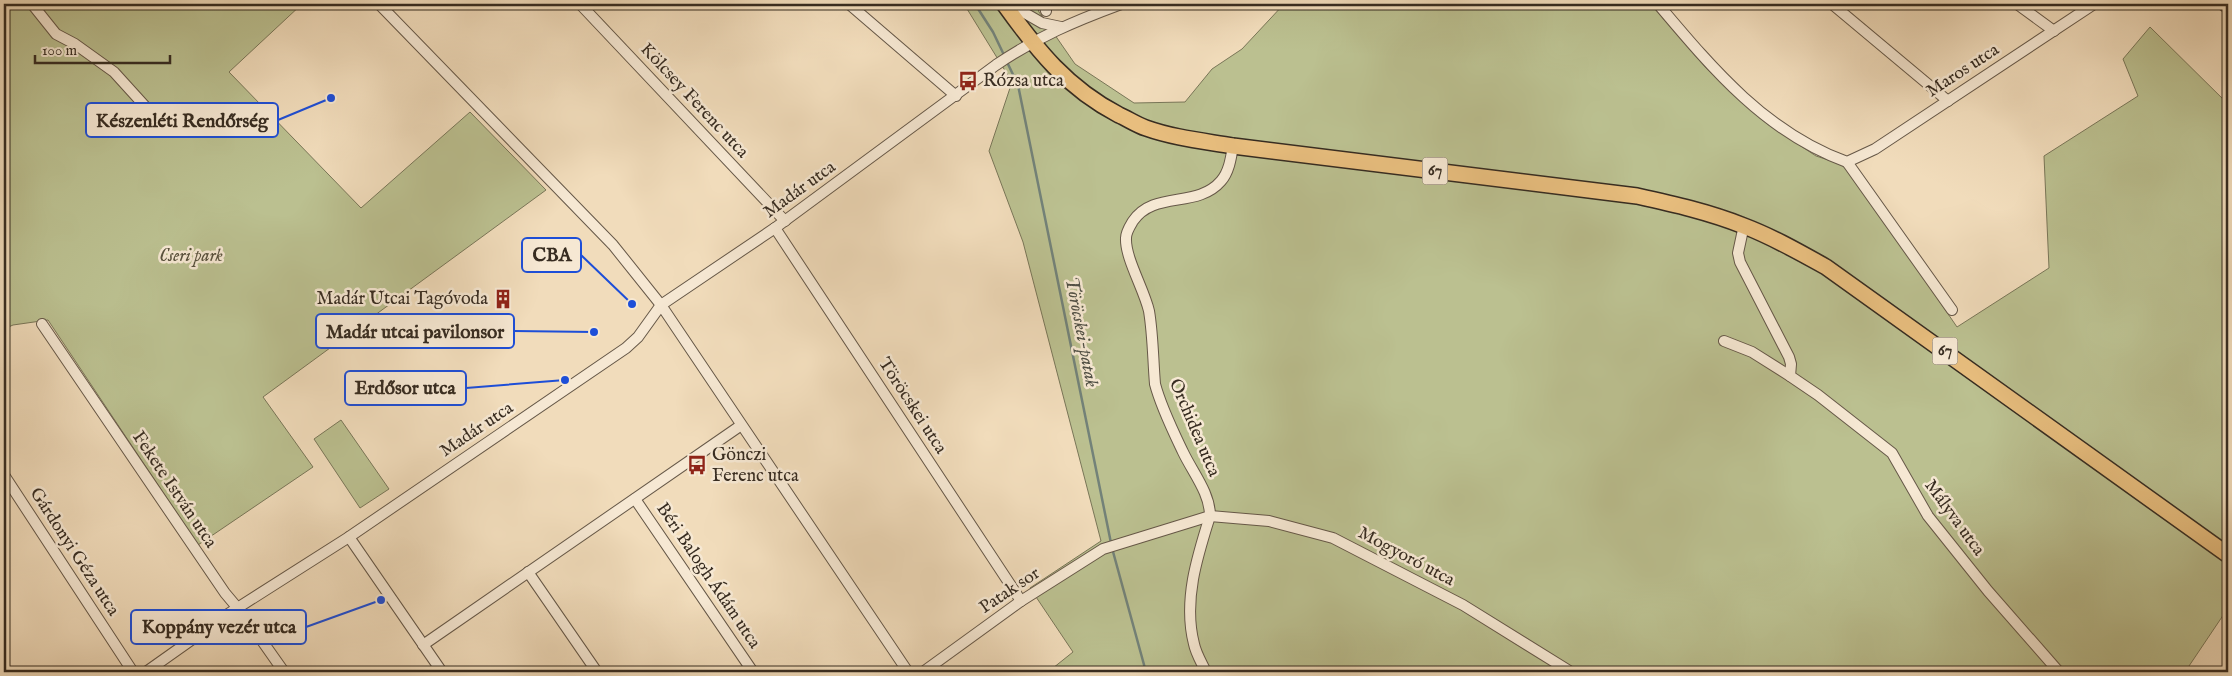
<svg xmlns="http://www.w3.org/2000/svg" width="2232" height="676" viewBox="0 0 2232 676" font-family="'IM FELL English',serif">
<rect width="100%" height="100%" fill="#f1dcbb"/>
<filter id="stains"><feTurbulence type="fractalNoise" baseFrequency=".004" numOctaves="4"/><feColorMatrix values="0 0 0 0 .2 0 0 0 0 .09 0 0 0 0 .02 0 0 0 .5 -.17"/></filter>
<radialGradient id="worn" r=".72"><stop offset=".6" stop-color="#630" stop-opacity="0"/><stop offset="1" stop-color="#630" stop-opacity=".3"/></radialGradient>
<!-- green -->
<g fill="#bbc090" stroke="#797658">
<polygon points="4,4 302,4 229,72 361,208 470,112 546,190 263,397 313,467 198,545 48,320 13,325 4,329"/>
<polygon points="964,4 1036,4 1039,12 1075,64 1134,103 1185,102 1212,69 1242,49 1284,4 1651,4 1706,68 1766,123 1816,156 1847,166 1957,327 2049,268 2044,156 2138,96 2123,59 2150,27 2228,104 2228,608 2189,666 2195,672 1048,672 1073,652 1030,588 1101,541 1023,242 989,151 1012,82"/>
<polygon points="341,420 389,489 360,508 314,439"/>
</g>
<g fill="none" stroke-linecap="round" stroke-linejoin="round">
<!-- stream -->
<g stroke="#738279" stroke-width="2.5">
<polyline points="975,4 993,32 1004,55"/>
<polyline points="1006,60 1018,85 1111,543"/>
<polyline points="1112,548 1146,672"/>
</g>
<defs>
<g id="minor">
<polyline points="32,4 56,34 75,44 114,72 153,115"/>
<polyline points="379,4 613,245 661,305 908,672"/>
<polyline points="580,4 785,221"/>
<polyline points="849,4 956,96"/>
<polyline points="1009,4 1042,23 1061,27"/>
<polyline points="1044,4 1046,11"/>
<path d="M1658,4C1712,68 1766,133 1847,162L1875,149L2094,4"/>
<polyline points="1832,4 1948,101"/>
<polyline points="2017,4 2054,31"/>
<polyline points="1847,162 1952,310"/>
<polyline points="1744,225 1738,253 1740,262 1789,357 1791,364 1790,376 1818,395 1892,453 1928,516 1988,591 2059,672"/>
<polyline points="775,228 1021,601"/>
<polyline points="42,324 225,593 246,618 284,672"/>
<polyline points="1724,341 1752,352 1790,376"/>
<polyline points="4,475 133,672"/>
<polyline points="635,499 753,672"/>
<polyline points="349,537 442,672"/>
<polyline points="528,572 597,672"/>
<polyline points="423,645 740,426"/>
<path d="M146,672L228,614L349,537L626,348L638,337L661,305L775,228L996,65C1037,37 1075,21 1121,4"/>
<polyline points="923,672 1021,601 1103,549 1210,516 1269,521 1333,538 1463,605 1571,672"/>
<path d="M1206,672C1202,663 1196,654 1194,644C1183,601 1197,557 1210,516C1210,493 1193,473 1183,452C1173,431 1161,407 1155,384C1153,360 1153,335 1149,311C1144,289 1125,258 1126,238C1126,232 1130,226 1133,221C1154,190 1197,209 1221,181C1229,172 1231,158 1233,146"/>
</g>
<polyline id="tertiary" points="2224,4 2228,7"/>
<path id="primary" d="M1004,4C1037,50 1067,88 1119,115C1128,119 1137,125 1146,128C1174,138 1204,141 1233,146L1637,196C1673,204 1709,212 1744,226C1773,237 1799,252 1826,267L2228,555"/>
</defs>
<!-- minor casing -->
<use href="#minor" stroke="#665848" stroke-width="12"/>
<!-- tertiary casing -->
<use href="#tertiary" stroke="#665848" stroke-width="15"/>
<!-- primary casing -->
<use href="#primary" stroke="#372c21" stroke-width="18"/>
<!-- minor -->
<use href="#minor" stroke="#f6e8d3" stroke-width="10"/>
<!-- tertiary -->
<use href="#tertiary" stroke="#f6e8d3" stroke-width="12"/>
<!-- primary -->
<use href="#primary" stroke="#e8be7e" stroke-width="15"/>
</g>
<!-- icons -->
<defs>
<symbol id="bus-bare" viewBox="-9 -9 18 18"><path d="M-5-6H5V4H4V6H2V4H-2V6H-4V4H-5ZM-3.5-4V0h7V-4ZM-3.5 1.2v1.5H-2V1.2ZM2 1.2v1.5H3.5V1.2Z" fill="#8f2418" stroke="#f6e8d3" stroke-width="2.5" paint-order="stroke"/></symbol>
<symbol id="building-bare" viewBox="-9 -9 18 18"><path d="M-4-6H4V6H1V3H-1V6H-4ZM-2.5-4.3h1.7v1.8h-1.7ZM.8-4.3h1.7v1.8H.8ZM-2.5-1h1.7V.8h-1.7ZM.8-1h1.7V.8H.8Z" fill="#8f2418" stroke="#f6e8d3" stroke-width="2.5" paint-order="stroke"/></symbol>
</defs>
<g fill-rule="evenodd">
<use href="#bus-bare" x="954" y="67" width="28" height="28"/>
<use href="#building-bare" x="489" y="285" width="28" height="28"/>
<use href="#bus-bare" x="683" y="451" width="28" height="28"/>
</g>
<g text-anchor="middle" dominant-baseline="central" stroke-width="5" stroke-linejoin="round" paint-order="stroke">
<!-- shield labels -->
<g fill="#f6e8d3" stroke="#706456" stroke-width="1">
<rect x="1422.5" y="157.5" width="25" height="27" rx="4"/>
<rect x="1932.5" y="337.5" width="25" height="27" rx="4"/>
</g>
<g font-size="16" font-weight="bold" fill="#372c21">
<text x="1435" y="171">67</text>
<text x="1945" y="351">67</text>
</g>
<!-- street labels -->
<g font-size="18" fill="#372c21" stroke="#f6e8d3">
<text transform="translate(1963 71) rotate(-33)">Maros utca</text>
<text transform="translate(694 101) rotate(47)">Kölcsey Ferenc utca</text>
<text transform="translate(800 190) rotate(-36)">Madár utca</text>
<text transform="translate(912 406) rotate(57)">Töröcskei utca</text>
<text transform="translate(1194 428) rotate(67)">Orchidea utca</text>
<text transform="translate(477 430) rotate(-34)">Madár utca</text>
<text transform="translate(174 490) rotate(56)">Fekete István utca</text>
<text transform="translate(1954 518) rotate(54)">Mályva utca</text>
<text transform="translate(74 552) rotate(57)">Gárdonyi Géza utca</text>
<text transform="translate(1406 557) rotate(28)">Mogyoró utca</text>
<text transform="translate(708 576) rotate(56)">Béri Balogh Ádám utca</text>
<text transform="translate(1010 591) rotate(-34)">Patak sor</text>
</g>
<!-- poi labels -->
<g font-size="18" fill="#372c21" stroke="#f6e8d3" text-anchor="start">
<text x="983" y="81">Rózsa utca</text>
<text x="488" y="299" text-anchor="end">Madár Utcai Tagóvoda</text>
<text x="712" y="455">Gönczi<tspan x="712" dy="21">Ferenc utca</tspan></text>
</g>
<!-- park labels -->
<g font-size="18" font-style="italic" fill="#58513d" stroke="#f6e8d3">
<text x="191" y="256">Cseri park</text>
</g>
<!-- water labels -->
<g font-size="19" font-style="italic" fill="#505046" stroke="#f6e8d3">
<text transform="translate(1081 332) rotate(79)">Töröcskei-patak</text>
</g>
</g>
<!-- callouts -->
<path fill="none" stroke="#1d4ed8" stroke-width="2" d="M331 98L278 120M632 304L581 255M594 332L514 331M565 380L466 388M381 600L306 627"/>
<g fill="#1d4ed8" stroke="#f6e8d3" stroke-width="2">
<circle cx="331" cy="98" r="5"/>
<circle cx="632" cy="304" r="5"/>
<circle cx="594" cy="332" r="5"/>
<circle cx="565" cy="380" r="5"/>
<circle cx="381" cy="600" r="5"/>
</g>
<g fill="#f6e8d3" stroke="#1d4ed8" stroke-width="2">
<rect x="86" y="103" width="192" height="34" rx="5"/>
<rect x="522" y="238" width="59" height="34" rx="5"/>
<rect x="316" y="314" width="198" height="34" rx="5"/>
<rect x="345" y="371" width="121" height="34" rx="5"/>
<rect x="131" y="610" width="175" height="34" rx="5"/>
</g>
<g font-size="19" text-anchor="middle" font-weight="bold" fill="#372c21">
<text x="182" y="127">Készenléti Rendőrség</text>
<text x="552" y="261">CBA</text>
<text x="415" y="338">Madár utcai pavilonsor</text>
<text x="405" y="394">Erdősor utca</text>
<text x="219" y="633">Koppány vezér utca</text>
</g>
<!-- margin -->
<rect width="2232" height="676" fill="none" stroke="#f1dcbb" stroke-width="20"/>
<rect x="5" y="5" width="2222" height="666" fill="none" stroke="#372c21" stroke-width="2.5"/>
<rect x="10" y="10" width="2212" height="656" fill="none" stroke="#372c21"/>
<!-- scale -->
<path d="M35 55v8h135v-8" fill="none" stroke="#372c21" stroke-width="2.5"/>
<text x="42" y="55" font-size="15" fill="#372c21" stroke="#f6e8d3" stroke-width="4" paint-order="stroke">100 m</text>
<rect width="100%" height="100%" filter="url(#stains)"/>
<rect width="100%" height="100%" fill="url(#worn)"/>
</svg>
